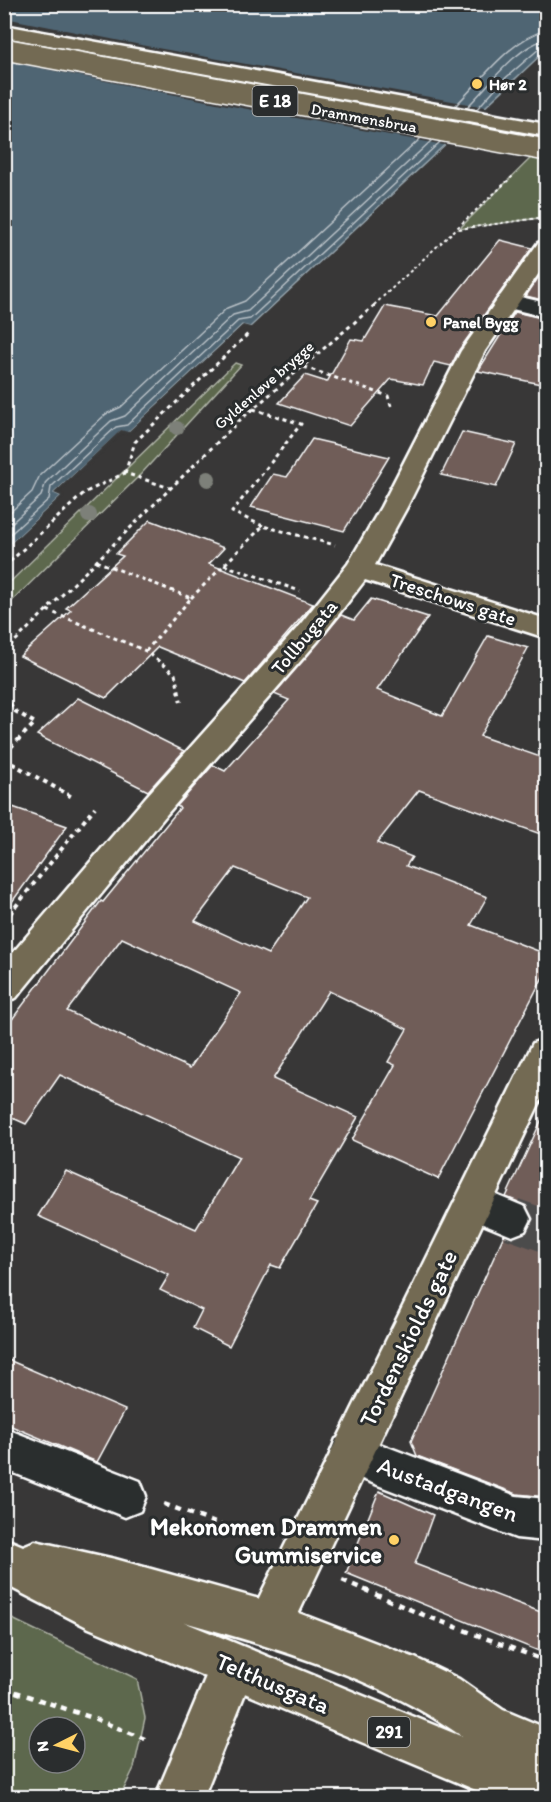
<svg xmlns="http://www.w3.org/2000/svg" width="551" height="1802" viewBox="0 0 551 1802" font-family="Itim,sans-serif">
<rect width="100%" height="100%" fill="#383737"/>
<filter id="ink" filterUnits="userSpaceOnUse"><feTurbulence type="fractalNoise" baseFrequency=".0167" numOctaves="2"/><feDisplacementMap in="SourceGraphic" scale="12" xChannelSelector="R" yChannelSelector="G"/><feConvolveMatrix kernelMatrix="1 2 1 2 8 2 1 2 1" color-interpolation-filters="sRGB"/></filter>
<g filter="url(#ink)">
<!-- green -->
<g fill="#5d674e" stroke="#aeb3a6" stroke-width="1.5" fill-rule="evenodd">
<polygon points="546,143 546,217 459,229"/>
<polygon points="235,363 241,365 141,474 5,608 5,587"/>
<path d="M4,1615L137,1679L145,1718L134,1768L120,1797H5ZM39,1727H75V1763H39Z"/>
</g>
<!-- water -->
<polygon fill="#4f6573" stroke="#95a3ab" stroke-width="1.5" points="5,5 546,5 546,50 250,327 242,325 127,433 121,431 54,493 61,496 5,549"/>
<!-- pier -->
<g fill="#383737">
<polygon points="5,18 146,46 491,108 450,146 242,108 4,61"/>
<polygon points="243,325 254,328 243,328 129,435 122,434 59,492 64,494 63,498 4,552 5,549 61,496 54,493 121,430 128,432"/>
</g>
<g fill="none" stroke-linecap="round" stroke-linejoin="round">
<!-- shore -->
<g stroke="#b9c1c7" stroke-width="1.5">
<path d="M455,106C482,80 509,40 546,30"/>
<path d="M466,108C490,85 513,49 546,39"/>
<polyline points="476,110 501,82 540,48 546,46"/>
<polyline points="4,518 32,492 40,475 106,414 121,407 227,308 245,301 420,139"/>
<polyline points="4,530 41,496 46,482 111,421 125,416 233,315 248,311 431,141"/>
<polyline points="4,540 49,499 51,487 116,427 127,425 238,321 250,319 440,142"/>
</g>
</g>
<!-- building -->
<g fill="#6f5d59" stroke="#fff" stroke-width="1.5" fill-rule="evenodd">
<polygon points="500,240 532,248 459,350 451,366 434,362 423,385 391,379 350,426 279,403 305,375 327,382 351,339 364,341 385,306 438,316"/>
<polygon points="546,266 546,301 526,296"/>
<polygon points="515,312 546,319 546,385 478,371"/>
<polygon points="462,432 516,444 496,487 441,475"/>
<polygon points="312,439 389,457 344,531 251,507 273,474 287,477"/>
<polygon points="150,520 224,548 209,564 313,604 245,683 158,647 106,698 20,656 71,610 66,608 123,556 116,554"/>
<path d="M371,599L428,617L377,690L442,716L488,636L528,648L480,736L546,759V836L419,790L377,843L412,857L406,866L487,897L471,925L546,954V971L438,1179L352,1140L395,1065L388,1062L407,1029L329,991L273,1079L358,1117L309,1201L317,1204L280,1268L271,1265L229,1346L193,1328L202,1310L160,1290L169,1275L38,1216L66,1171L196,1229L239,1157L60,1075L26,1124L4,1114V1030L101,901L103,902L180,808L177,806L213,765L225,771L289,700L274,694L341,615L354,620ZM235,868L307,897L268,954L195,921ZM122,938L241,993L190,1068L67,1011Z"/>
<polygon points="78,698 184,751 148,791 37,735"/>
<polygon points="4,804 67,826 4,913"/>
<polygon points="546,1110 546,1497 517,1494 417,1456 411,1441 504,1235 513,1238 526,1233 533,1220 526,1205 506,1197"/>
<polygon points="4,1358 125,1410 97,1462 4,1423"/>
<polygon points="379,1491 433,1515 415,1564 546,1614 546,1654 346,1573"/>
</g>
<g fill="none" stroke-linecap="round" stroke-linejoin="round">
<!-- minor-tunnel -->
<polyline stroke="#4c4b4b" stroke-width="42" stroke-dasharray="42 21" stroke-linecap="butt" points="512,1219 546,1231"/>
<defs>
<g id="minor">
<polygon points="508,294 546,303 546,317 500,306 496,301 500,296"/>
<polygon points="474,1186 525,1207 531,1219 525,1231 512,1236 461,1215 455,1203 461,1191"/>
<polygon points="4,1428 140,1481 146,1496 140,1511 125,1517 4,1469"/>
<polygon points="351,1433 516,1496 546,1499 546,1541 516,1538 336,1469 330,1454 336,1439"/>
</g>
<g id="major">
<polygon points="546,241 546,263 485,351 407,507 375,565 546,619 546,638 365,580 318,641 167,814 16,998 4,1002 4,963 145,798 298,627 348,564 381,507 461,351 538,243"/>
<polygon points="546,1038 546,1089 286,1640 270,1646 254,1640 248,1624 254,1608 533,1043"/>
<polygon points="233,1643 249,1650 256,1666 203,1798 155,1798 217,1650"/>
</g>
<g id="highway">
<polygon points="4,25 546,124 546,136 4,37"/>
<path d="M4,1538L23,1546L35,1541L115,1559L270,1602L415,1658L459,1679L503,1710L546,1728V1798H495L89,1628L4,1584ZM184,1622C281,1649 381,1679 463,1737Z"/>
</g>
</defs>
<!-- minor casing -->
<use href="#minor" stroke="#fff" stroke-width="5"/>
<!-- major casing -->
<use href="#major" stroke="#fff" stroke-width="5"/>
<!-- highway casing -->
<use href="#highway" stroke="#fff" stroke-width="5"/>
<!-- path-far3 -->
<g stroke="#fff" stroke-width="2" stroke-dasharray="3 3" stroke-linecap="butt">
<polyline points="459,229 546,217"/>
<polyline points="374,305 514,175"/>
</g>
<!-- path-far2 -->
<g stroke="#fff" stroke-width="3" stroke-dasharray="4 4" stroke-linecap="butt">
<polyline points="304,367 388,396 391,406"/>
<polyline points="253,409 301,424 232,512 263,526"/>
<polyline points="125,473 135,442 248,334"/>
<polyline points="96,561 191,598 146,651"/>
<polyline points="224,565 300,591"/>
<polyline points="4,567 84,493 125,473 170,488"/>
<polyline points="191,598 263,526 335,545"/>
<polyline points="47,610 146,651 175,674 179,692"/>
<polyline points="4,652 240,420 376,304"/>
</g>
<!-- path-far1 -->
<g stroke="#fff" stroke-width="4" stroke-dasharray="4.5 4.5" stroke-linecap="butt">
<polyline points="178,690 181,702"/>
<polyline points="4,696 15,711 35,723 4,754"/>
<polyline points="4,759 74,798"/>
<polyline points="4,921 95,807"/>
</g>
<!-- path -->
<g stroke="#fff" stroke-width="4.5" stroke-dasharray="6 6" stroke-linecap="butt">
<polyline points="164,1504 253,1537"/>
<polyline points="342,1580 416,1612 546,1661"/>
<polyline points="4,1688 93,1718 150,1741"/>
</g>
<!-- minor -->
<use href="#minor" fill="#2a2d2e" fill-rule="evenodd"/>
<!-- major -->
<use href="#major" fill="#736b52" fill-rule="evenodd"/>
<!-- highway -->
<use href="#highway" fill="#736b52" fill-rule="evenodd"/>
<defs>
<polyline id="highway-bridge" points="4,49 546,150"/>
</defs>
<!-- highway-bridge casing -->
<use href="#highway-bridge" stroke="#fff" stroke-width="24" stroke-linecap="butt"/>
<!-- highway-bridge -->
<use href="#highway-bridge" stroke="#736b52" stroke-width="21"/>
</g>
<!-- trees -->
<g fill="#7d8079">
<circle cx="177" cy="428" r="7"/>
<circle cx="208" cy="479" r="8"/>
<circle cx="89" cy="515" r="8"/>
</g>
</g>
<!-- markers -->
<g fill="#ffd166" stroke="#2a2d2e" stroke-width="2">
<circle cx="477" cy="84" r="6"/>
<circle cx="431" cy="322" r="6"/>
<circle cx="394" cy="1540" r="6"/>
</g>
<g text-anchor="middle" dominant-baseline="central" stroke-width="6" stroke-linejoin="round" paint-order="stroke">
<!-- far-poi labels -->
<g font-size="16" font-weight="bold" fill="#fff" stroke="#2a2d2e" text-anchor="start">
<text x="489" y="84">Hør 2</text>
<text x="443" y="322">Panel Bygg</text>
</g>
<!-- far-street labels -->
<g font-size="16" fill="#fff" stroke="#2a2d2e">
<text transform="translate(364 118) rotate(10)">Drammensbrua</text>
<text transform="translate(264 385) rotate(-41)">Gyldenløve brygge</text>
</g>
<!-- shield labels -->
<g fill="#2a2d2e" stroke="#bfc0c0" stroke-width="1.5">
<rect x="252.5" y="86" width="45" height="30" rx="4.5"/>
<rect x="368" y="1717" width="42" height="30" rx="4.5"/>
</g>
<g font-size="18" font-weight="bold" fill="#fff">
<text x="275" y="101">E 18</text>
<text x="389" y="1732">291</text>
</g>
<!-- street labels -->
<g font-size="20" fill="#fff" stroke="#2a2d2e">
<text transform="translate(453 599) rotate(18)">Treschows gate</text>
<text transform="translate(304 637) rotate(-50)">Tollbugata</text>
</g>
<!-- near-street labels -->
<g font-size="24" fill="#fff" stroke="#2a2d2e">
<text transform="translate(408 1338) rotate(-64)">Tordenskiolds gate</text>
<text transform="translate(448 1489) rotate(20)">Austadgangen</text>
<text transform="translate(273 1683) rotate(23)">Telthusgata</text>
</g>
<!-- near-poi labels -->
<g font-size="24" font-weight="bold" fill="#fff" stroke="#2a2d2e" text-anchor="end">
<text x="382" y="1526">Mekonomen Drammen<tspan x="382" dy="28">Gummiservice</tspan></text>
</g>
</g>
<!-- margin -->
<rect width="551" height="1802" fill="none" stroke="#2a2d2e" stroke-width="24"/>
<rect x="12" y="12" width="527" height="1778" fill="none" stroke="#fff" stroke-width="2" filter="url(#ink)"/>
<!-- north arrow -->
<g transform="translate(57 1745) rotate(264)"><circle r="28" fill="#2a2d2e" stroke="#7f8182" stroke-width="1.5"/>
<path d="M0-4.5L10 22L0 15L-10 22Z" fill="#ffd166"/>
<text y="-9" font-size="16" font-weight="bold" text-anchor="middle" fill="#ffffff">N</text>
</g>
</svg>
